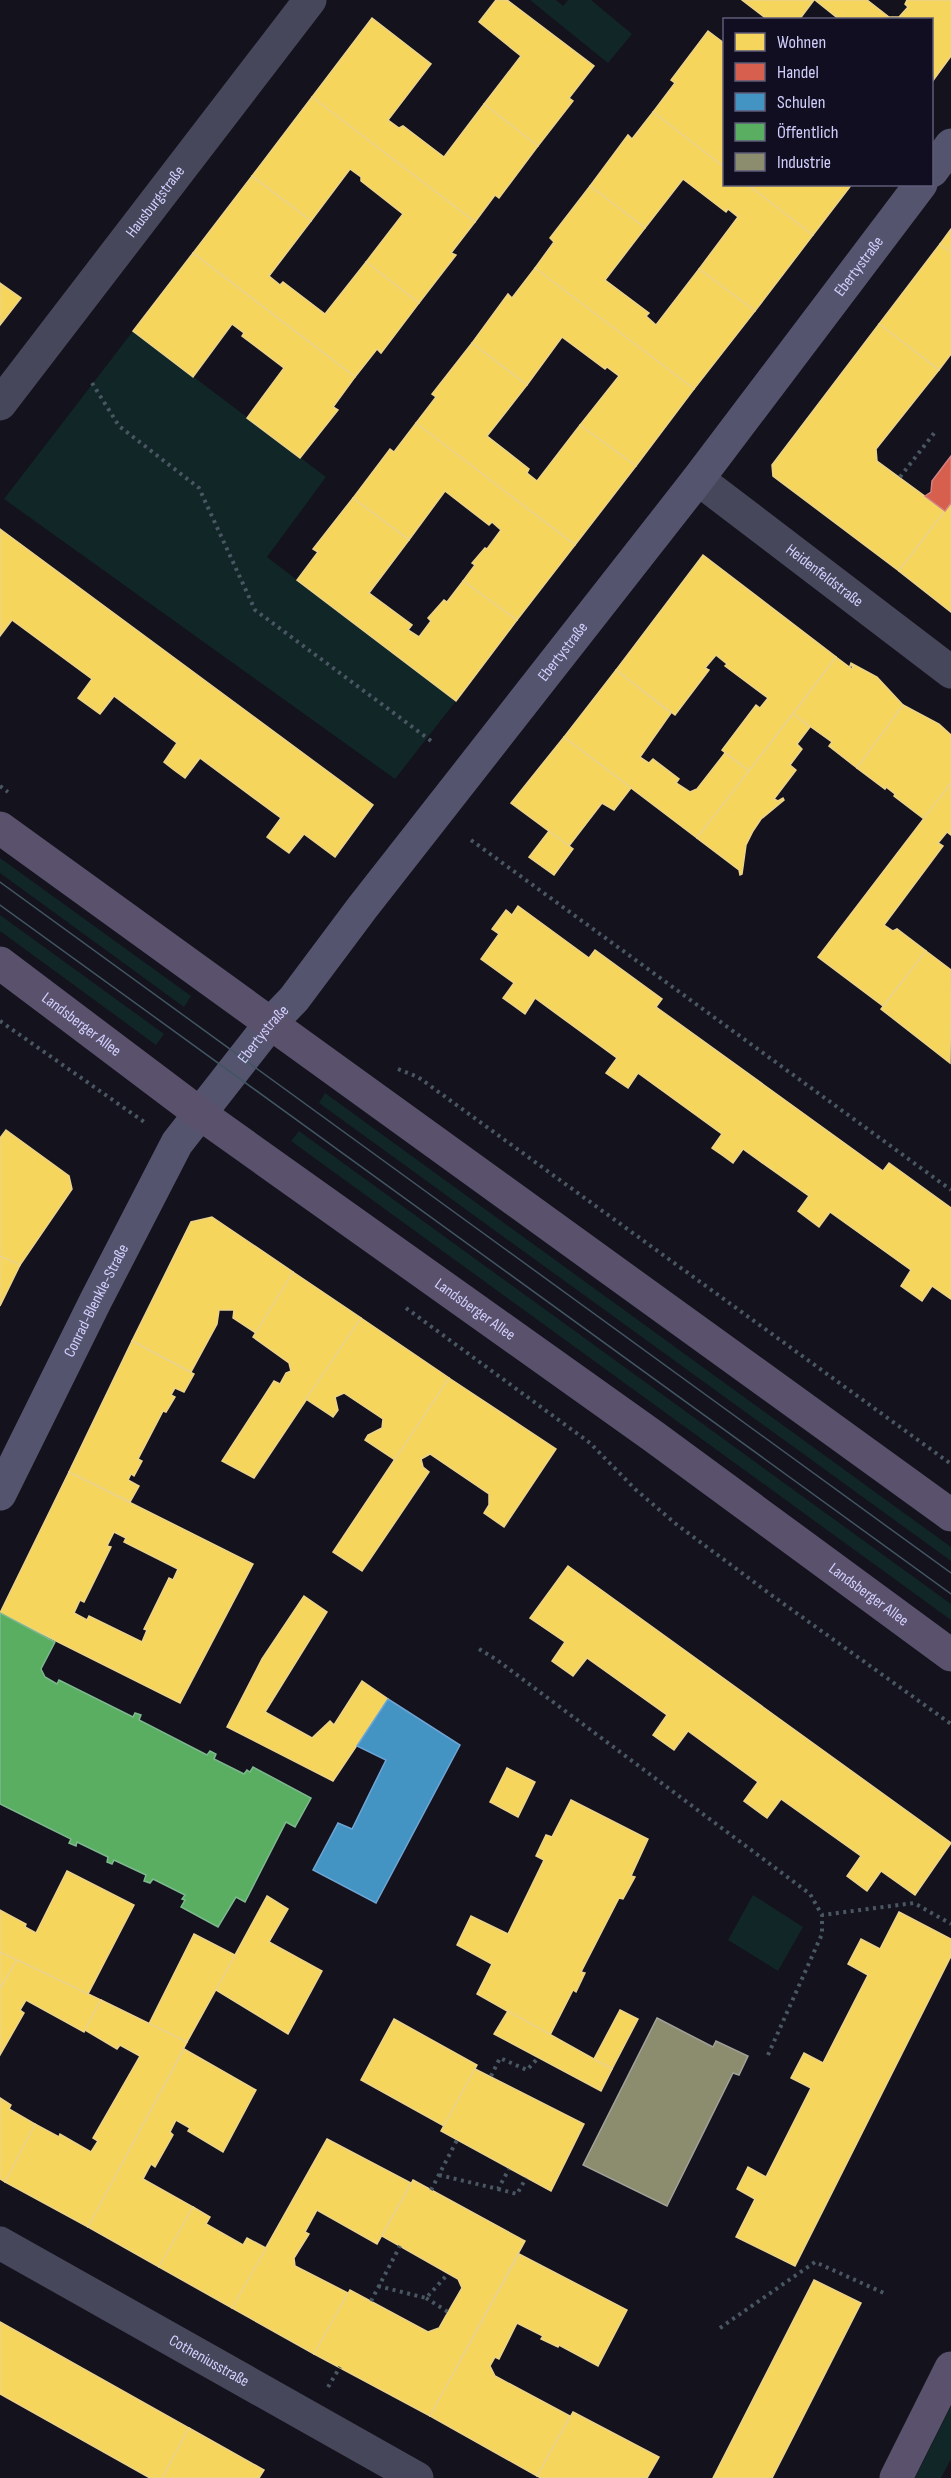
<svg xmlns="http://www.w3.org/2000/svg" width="951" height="2478" viewBox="0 0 951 2478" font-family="'Sofia Sans Condensed',sans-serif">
<rect width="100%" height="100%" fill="#14121c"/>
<!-- green -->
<g fill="#112626">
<polygon points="530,0 556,0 563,6 568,0 591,0 632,34 608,63"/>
<polygon points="133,331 326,477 267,557 456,701 395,779 4,499"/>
<polygon points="0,858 191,996 184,1007 0,873"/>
<polygon points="0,915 164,1034 156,1045 0,931"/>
<polygon points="325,1093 951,1547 951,1561 319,1103"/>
<polygon points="299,1131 951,1604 951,1620 291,1141"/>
<polygon points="753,1895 803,1927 778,1971 728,1940"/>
<polygon points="951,2406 951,2459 941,2478 915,2478"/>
</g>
<!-- homes -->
<g fill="#f6d55c" stroke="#ebd38c" stroke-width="1.5" fill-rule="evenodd">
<polygon points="496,0 507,0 594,66 569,98 573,101 538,146 484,104 521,56 479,22"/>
<polygon points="742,0 814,0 799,20 768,20"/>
<polygon points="815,0 867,0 889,17 899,17 908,7 905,4 907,0 951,0 951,56 932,82 932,20 840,20"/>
<polygon points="372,18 431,64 388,120 399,128 403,126 444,157 484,104 538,146 499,198 495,195 475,222 312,97"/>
<polygon points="708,31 724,43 724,167 653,112 675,83 671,80"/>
<polygon points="312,97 475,222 451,253 456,255 419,303 366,262 403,214 361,181 361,177 350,169 311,221 252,176"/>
<polygon points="653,112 724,167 724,184 747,184 813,235 755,311 699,269 738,217 728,209 726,212 683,179 645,228 590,186 628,135 632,139"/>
<polygon points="252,176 311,221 269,276 280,285 283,282 325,314 366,262 419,303 381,353 377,349 355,377 193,253"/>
<polygon points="747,184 852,184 813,235"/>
<polygon points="590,186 645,228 605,280 649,313 646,316 656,325 699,269 755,311 694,389 535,268 554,242 550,238"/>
<polygon points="951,229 951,252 940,244"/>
<polygon points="940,244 951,252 951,354 939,370 879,324"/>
<polygon points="193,253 355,377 333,407 338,410 300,458 247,418 284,368 242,336 244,333 232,324 193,377 133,331"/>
<polygon points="535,268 694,389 636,466 580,425 619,376 607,367 605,369 562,337 527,385 472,343 508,294 512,298"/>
<polygon points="0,283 21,298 0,325"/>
<polygon points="879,324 939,370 876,449 877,461 945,511 899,571 773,476 772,465"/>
<polygon points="472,343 527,385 487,436 529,469 527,473 537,481 580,425 636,466 575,545 416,423 436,397 432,394"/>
<polygon points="416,423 575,545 517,620 463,581 475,565 472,563 485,548 487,549 501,530 492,522 489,525 445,491 409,540 353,498 390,449 394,452"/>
<polygon points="353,498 409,540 369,593 412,625 408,630 419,637 431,621 428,618 444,600 447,602 463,581 517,620 456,701 297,580 318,552 313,549"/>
<polygon points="951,503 951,612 899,571"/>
<polygon points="0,529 373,805 335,857 304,834 289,853 267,837 281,818 200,758 185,778 174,770 164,762 177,743 114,696 100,714 78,698 92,679 12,620 0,636"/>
<polygon points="703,555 836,657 749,771 722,750 756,705 760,708 768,698 725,666 727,664 716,655 705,668 709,670 675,715 616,670"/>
<polygon points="836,657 852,669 853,666 850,666 851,663 877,677 903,705 857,768 829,746 832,742 793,714"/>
<polygon points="616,670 671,713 640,757 649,763 653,759 679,779 676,783 690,792 697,789 725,753 749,771 697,838 564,737"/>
<polygon points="903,705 939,724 951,735 951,783 924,819 894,796 895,794 886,787 885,789 857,768"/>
<polygon points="793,714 810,727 797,744 802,749 790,765 796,770 774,799 778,801 783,798 784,800 761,819 753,831 746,845 742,874 740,875 739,870 697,838"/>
<polygon points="564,737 631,788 614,810 602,803 569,846 511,803"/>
<polygon points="951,783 951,835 947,832 938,843 943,846 884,925 893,931 897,929 926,951 883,1006 818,957"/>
<polygon points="549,831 573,849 554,875 529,857"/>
<polygon points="518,906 589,958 595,950 662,999 656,1007 883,1171 889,1163 951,1208 951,1299 932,1286 922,1301 901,1286 911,1270 830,1212 819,1227 798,1211 809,1196 743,1149 733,1163 722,1155 712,1148 722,1134 638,1073 628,1088 606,1073 617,1058 535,998 525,1014 503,998 514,983 481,959 499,934 492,929 506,910 512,915"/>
<polygon points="926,951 951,970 950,1063 881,1009"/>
<polygon points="6,1130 69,1176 72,1189 20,1265 0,1256 0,1138"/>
<polygon points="212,1217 293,1272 256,1333 233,1318 234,1310 219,1310 217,1324 191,1372 132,1341 191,1222"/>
<polygon points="0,1256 20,1265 0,1306"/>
<polygon points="293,1272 361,1318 254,1478 222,1461 274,1381 280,1384 286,1373 291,1371 289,1363 253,1337"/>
<polygon points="361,1318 449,1378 395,1460 365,1440 368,1435 382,1428 383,1419 344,1393 335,1397 338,1410 333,1417 306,1399"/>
<polygon points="132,1341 194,1374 184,1392 175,1388 171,1395 175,1397 166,1412 163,1411 138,1459 142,1461 134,1476 131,1474 128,1480 139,1486 130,1502 69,1472"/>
<polygon points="449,1378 556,1449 504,1527 484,1513 489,1505 489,1494 430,1454 421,1459 423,1467 429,1472 362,1571 333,1552"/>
<path d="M69,1472L253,1564L180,1703L0,1613ZM114,1532L126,1538L124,1542L178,1569L173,1580L169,1578L144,1629L147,1630L142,1642L89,1616L87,1620L74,1613L80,1600L84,1602L111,1547L107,1546Z"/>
<polygon points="568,1566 951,1843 915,1895 881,1871 867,1891 847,1876 861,1856 781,1799 767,1818 744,1801 758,1782 688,1731 674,1750 653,1735 667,1715 587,1658 573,1676 552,1661 565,1642 530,1618"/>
<polygon points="304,1596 327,1612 265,1712 312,1738 330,1721 334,1725 362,1681 388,1699 333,1781 227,1727 262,1659"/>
<polygon points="507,1768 535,1782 518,1817 490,1802"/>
<polygon points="571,1800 648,1839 631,1876 635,1877 623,1899 619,1898 581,1972 585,1973 576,1992 573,1990 550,2035 477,1994 492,1964 457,1945 471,1916 508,1934 544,1860 536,1856 546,1835 552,1837"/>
<polygon points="67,1871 134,1905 88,1994 0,1952 0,1910 26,1924 25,1927 36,1933"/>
<polygon points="267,1896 288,1909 269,1942 322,1971 288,2034 216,1990"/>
<polygon points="899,1912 951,1939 951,1956 795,2266 736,2237 755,2199 737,2189 748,2167 766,2177 811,2088 791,2078 804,2053 823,2063 868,1975 848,1964 861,1939 880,1949"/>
<polygon points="194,1934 235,1955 187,2042 149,2024"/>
<polygon points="0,1952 17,1960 0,1989"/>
<polygon points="17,1960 101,2000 84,2032 26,2000 20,2010 24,2013 0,2055 0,1989"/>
<polygon points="101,2000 187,2042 88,2227 5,2182 35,2124 59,2137 60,2134 91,2152 98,2141 93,2138 140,2056 120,2045 117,2049 85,2030"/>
<polygon points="620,2010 638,2019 612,2069 594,2059"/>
<polygon points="508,2011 612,2069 601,2091 494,2034"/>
<polygon points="394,2019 477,2065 444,2126 361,2080"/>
<polygon points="184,2049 256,2090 223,2152 188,2131 190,2128 176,2120 170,2132 173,2135 155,2167 151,2164 143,2179 193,2207 159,2267 88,2227"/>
<polygon points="475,2069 584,2124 551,2191 441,2131"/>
<polygon points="0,2098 11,2105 9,2109 35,2124 5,2182 0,2179"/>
<polygon points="327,2139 411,2183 377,2244 317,2210 305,2232 309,2234 294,2258 295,2266 348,2293 314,2354 232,2308"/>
<polygon points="413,2180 525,2241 430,2416 314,2354 350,2290 428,2332 439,2328 448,2312 462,2288 458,2279 382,2236"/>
<polygon points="193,2207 210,2217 206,2224 243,2245 247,2238 266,2248 232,2308 159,2267"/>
<polygon points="519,2254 627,2310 598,2366 559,2345 558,2347 541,2339 543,2336 517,2323 499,2359 495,2357 490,2366 495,2376 570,2416 537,2476 430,2416"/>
<polygon points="814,2280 861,2303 772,2478 713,2478"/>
<polygon points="0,2322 189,2428 162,2478 150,2478 0,2394"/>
<polygon points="573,2412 659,2457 647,2478 541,2478 537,2476"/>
<polygon points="189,2428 264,2470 259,2478 162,2478"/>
</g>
<!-- shops -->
<polygon fill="#d6604d" stroke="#d48182" stroke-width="1.5" points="951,456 951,503 945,511 925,496 931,492 932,481"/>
<!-- schools -->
<polygon fill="#4393c3" stroke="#6ea5d4" stroke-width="1.5" points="388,1699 460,1745 376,1903 313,1870 338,1823 352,1829 386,1760 357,1746"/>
<!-- public -->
<polygon fill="#5aae61" stroke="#7eb890" stroke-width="1.5" points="0,1613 55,1642 41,1669 45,1677 57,1684 59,1680 133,1717 135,1713 141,1715 139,1720 207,1755 210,1751 216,1754 214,1759 244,1774 247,1770 250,1772 253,1767 311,1798 295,1827 286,1822 245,1902 236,1897 218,1927 181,1907 185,1900 182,1899 185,1895 153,1879 150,1883 144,1881 146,1875 114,1860 112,1864 107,1862 108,1857 77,1842 76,1846 69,1843 71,1839 0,1804"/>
<!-- industry -->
<polygon fill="#8c8c6e" stroke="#a1a099" stroke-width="1.5" points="657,2018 713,2047 716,2041 748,2056 739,2075 733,2073 667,2206 583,2165"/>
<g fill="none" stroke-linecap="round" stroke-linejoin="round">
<!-- path -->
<g stroke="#495763" stroke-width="4" stroke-dasharray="3 4.5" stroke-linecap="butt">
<polyline points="92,383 119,426 199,488 255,610 434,743"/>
<polyline points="900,477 935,432"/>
<polyline points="0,786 8,792"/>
<polyline points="471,840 951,1190"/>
<polyline points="0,1021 147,1124"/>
<polyline points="398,1069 418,1077 951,1464"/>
<polyline points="406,1308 590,1443 635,1489 676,1524 770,1594 951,1724"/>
<polyline points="479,1649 497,1660 810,1894 822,1915 914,1903 951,1924"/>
<polyline points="768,2055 822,1934 822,1915"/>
<polyline points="491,2076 500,2058 527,2070 538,2058"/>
<polyline points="439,2175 498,2189 509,2169"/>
<polyline points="498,2189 517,2194 526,2178"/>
<polyline points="431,2190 457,2140"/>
<polyline points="378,2286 426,2298 448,2274"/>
<polyline points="426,2298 448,2312"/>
<polyline points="371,2301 400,2246"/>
<polyline points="720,2328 815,2262 886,2294"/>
<polyline points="328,2387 340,2367"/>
</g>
<!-- street -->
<g stroke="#47475c" stroke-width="33">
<path id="s1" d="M0,404L310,0"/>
<path id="s2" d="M698,479L951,672"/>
<path id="s3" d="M0,2243L417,2478"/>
</g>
<!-- secondary -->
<g stroke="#55546f" stroke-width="33">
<polyline points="932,171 951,145"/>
<path id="s4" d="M0,1494L96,1300L177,1143L270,1024L294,999L362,908L698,479L921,184"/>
</g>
<!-- primary -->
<g stroke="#5a516d" stroke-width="33">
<polyline points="0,828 951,1515"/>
<path id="s5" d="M0,963L199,1113L653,1436L951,1655"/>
<polyline points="896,2478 951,2368"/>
</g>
<!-- tram -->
<g stroke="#415663" stroke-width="1.5">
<polyline points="0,882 951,1573"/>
<polyline points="0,905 951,1594"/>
</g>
</g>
<g text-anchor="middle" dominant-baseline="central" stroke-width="6" stroke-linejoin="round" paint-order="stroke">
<!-- street labels -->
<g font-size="16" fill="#d1cffd" stroke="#100e20">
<text stroke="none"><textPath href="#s1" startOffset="255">Hausburgstraße</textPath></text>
<text stroke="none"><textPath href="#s4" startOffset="1504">Ebertystraße</textPath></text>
<text stroke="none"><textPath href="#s2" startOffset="159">Heidenfeldstraße</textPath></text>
<text stroke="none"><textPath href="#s4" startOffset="1018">Ebertystraße</textPath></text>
<text stroke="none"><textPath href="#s5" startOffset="102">Landsberger Allee</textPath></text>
<text stroke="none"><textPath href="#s4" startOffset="532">Ebertystraße</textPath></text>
<text stroke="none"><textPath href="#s4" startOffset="216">Conrad-Blenkle-Straße</textPath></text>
<text stroke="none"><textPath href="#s5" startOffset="588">Landsberger Allee</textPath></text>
<text stroke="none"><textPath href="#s5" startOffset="1074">Landsberger Allee</textPath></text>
<text stroke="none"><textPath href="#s3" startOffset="240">Cotheniusstraße</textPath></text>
</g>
</g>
<!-- legend -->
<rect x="723" y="18" width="210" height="168" fill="#100e20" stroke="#5d5b78" stroke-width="1.5"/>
<rect x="735" y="33" width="30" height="18" fill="#f6d55c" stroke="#5d5b78" stroke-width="1.5"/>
<text x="777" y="48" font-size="18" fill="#d1cffd">Wohnen</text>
<rect x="735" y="63" width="30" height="18" fill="#d6604d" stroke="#5d5b78" stroke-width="1.5"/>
<text x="777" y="78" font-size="18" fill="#d1cffd">Handel</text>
<rect x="735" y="93" width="30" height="18" fill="#4393c3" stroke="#5d5b78" stroke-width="1.5"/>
<text x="777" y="108" font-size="18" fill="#d1cffd">Schulen</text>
<rect x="735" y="123" width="30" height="18" fill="#5aae61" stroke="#5d5b78" stroke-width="1.5"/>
<text x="777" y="138" font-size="18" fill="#d1cffd">Öffentlich</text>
<rect x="735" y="153" width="30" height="18" fill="#8c8c6e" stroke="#5d5b78" stroke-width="1.5"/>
<text x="777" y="168" font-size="18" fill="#d1cffd">Industrie</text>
</svg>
